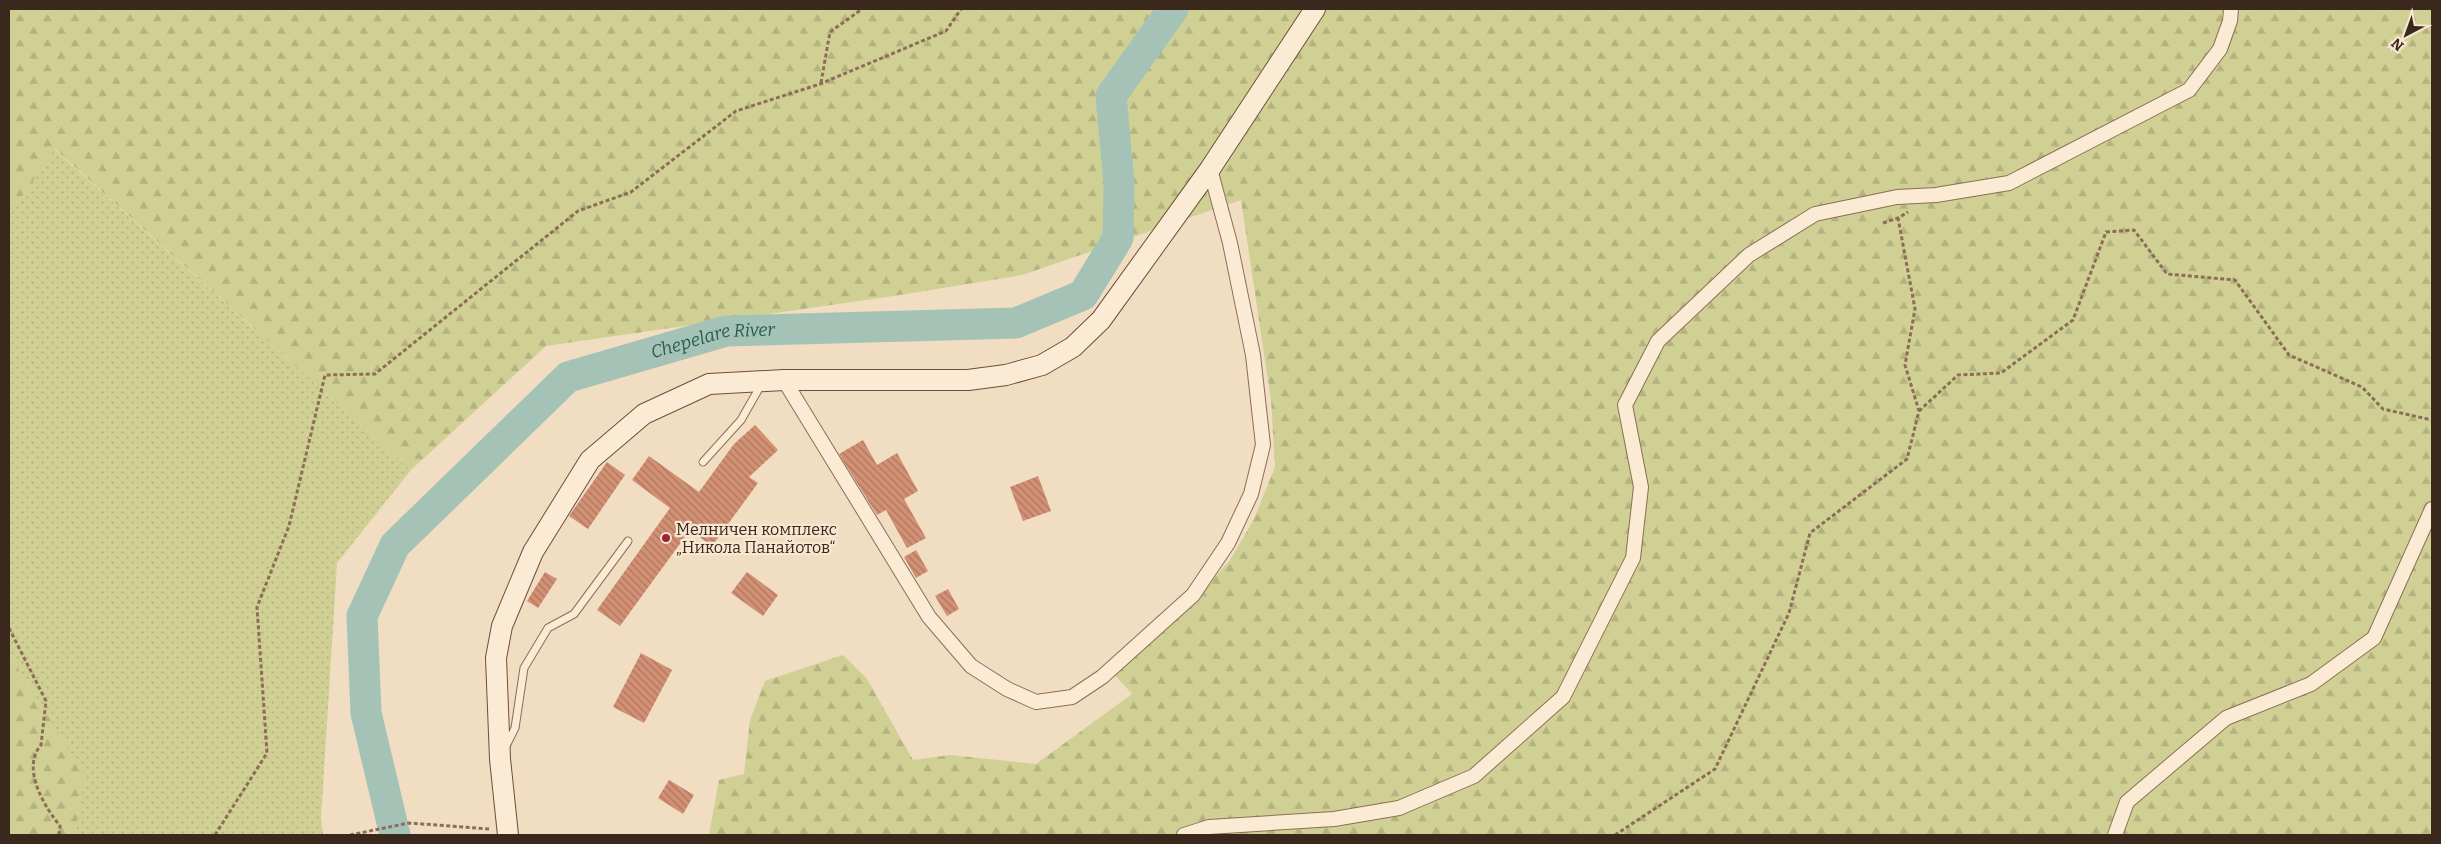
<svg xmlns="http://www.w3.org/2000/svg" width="2441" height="844" viewBox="0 0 2441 844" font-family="Bitter,serif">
<defs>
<pattern id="grass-dots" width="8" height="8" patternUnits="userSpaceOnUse" patternTransform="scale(1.25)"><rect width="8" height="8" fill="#d0d094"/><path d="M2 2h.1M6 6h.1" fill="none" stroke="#b4b37f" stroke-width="1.8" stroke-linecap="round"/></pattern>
<pattern id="forest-firs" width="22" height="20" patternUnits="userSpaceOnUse" patternTransform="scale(1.25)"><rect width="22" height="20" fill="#d0d094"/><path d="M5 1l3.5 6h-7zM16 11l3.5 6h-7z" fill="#b4b37f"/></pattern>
<pattern id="building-back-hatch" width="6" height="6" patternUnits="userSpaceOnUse" patternTransform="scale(1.25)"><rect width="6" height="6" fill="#d29074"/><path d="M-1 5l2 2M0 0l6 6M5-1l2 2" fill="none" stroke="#ac765f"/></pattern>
</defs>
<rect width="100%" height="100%" fill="#f1ddc1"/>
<!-- grass -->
<polygon fill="url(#grass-dots)" points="54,149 411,470 337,563 321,818 323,835 75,835 84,775 9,654 9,215"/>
<!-- forest -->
<g fill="url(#forest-firs)">
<polygon points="9,9 2432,9 2432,835 709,835 719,780 744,774 750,720 765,681 843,655 867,679 913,760 950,755 1036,764 1132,694 1113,673 1196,599 1230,560 1254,519 1275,467 1271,400 1241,200 1022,275 900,295 546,346 411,470 55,149 9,215"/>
<polygon points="9,654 85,775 75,835 9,835"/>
</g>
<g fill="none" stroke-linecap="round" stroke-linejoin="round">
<!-- stream -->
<polyline stroke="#6a9284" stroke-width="5" points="394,835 394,834"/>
<!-- river -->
<path stroke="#a4c3b6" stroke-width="31" id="s1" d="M395,835L366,713L362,616L395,545L568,377L726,331L1016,323L1083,295L1118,238L1119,183L1111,96L1173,9"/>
</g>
<!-- building -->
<g fill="url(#building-back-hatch)">
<polygon points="755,425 778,450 749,477 758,483 712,546 690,530 620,626 597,610 670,508 632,480 649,456 699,492 734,444"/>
<polygon points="863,440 877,465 897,453 918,491 904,499 926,538 907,548 886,510 877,515 839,454"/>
<polygon points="607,462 625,475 588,529 569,516"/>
<polygon points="1038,476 1051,511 1023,521 1010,487"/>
<polygon points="916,550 928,571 916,578 904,557"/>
<polygon points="545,572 557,579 538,608 527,601"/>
<polygon points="747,572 778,595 763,616 731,593"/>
<polygon points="948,589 959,609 947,616 935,596"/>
<polygon points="641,653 672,670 644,723 613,707"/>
<polygon points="669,780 694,795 683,814 658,798"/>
</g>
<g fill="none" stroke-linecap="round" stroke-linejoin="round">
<defs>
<g id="service">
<polyline points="703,462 741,420 761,385"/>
<polyline points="506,746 515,728 524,668 548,628 574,614 628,541"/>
</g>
<g id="minor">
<polyline points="784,380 929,617 971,666 1007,689 1036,702 1072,697 1102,677 1193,595 1228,543 1251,494 1263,445 1253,355 1230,243 1210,169"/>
<polyline points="1184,835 1209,827 1334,819 1399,808 1474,776 1563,697 1633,558 1641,487 1625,405 1658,341 1749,255 1815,214 1897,197 1936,195 2009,183 2189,90 2220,49 2230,21 2231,9"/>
<polyline points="2115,835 2127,802 2226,718 2311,684 2374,638 2432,509"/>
</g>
<polyline id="secondary" points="508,835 500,759 496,658 502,626 533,552 590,460 644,414 709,384 784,380 968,380 1006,375 1042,365 1073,347 1101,320 1210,169 1315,9"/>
</defs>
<!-- service casing -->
<use href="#service" stroke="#8d6d57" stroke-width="9"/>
<!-- minor casing -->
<use href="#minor" stroke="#8d6d57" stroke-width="16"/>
<!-- secondary casing -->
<use href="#secondary" stroke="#6e4e3a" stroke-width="22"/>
<!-- path -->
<g stroke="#8d6d57" stroke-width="3" stroke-dasharray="4 2.5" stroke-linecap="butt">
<polyline points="821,83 830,32 862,9"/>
<polyline points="1883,223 1898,218 1908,212"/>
<polyline points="1919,411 1958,375 2001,373 2073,320 2106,232 2134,230 2167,274 2235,280 2289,355 2362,387 2383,409 2432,420"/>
<path d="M9,628L46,701L41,745C21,768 44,806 60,826L59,835"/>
<polyline points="215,835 267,753 257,607 289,526 325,375 375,374 578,211 631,192 736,111 820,84 946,31 961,9"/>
<polyline points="350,835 409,823 490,829"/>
<polyline points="1615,835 1715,769 1789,613 1810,533 1907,459 1919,411 1905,365 1915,309 1898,218"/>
</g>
<!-- service -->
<use href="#service" stroke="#fbebd5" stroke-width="7"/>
<!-- minor -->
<use href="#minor" stroke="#fbebd5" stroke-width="14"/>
<!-- secondary -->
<use href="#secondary" stroke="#fbebd5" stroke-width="20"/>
</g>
<!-- markers -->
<circle fill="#a02333" stroke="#f8e8d2" stroke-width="2" cx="666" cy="538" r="5"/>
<g text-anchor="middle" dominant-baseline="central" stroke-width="4.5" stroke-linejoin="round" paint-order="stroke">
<!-- poi labels -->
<g font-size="16" fill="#3b281d" stroke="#f8e8d2" text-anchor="start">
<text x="676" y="529">Мелничен комплекс<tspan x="676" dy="18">„Никола Панайотов“</tspan></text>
</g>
<!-- water labels -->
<g font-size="18" font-style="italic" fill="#2b5c53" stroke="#f8e8d2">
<text stroke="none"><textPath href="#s1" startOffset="692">Chepelare River</textPath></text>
</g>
</g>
<!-- border -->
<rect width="2441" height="844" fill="none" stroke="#3b281d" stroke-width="20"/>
<!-- north arrow -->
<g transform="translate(2406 35) rotate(221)" stroke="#f8e8d2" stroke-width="4" paint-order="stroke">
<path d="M0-4L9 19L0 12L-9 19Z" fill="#3b281d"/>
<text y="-8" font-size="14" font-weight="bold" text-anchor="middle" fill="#3b281d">N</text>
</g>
</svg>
